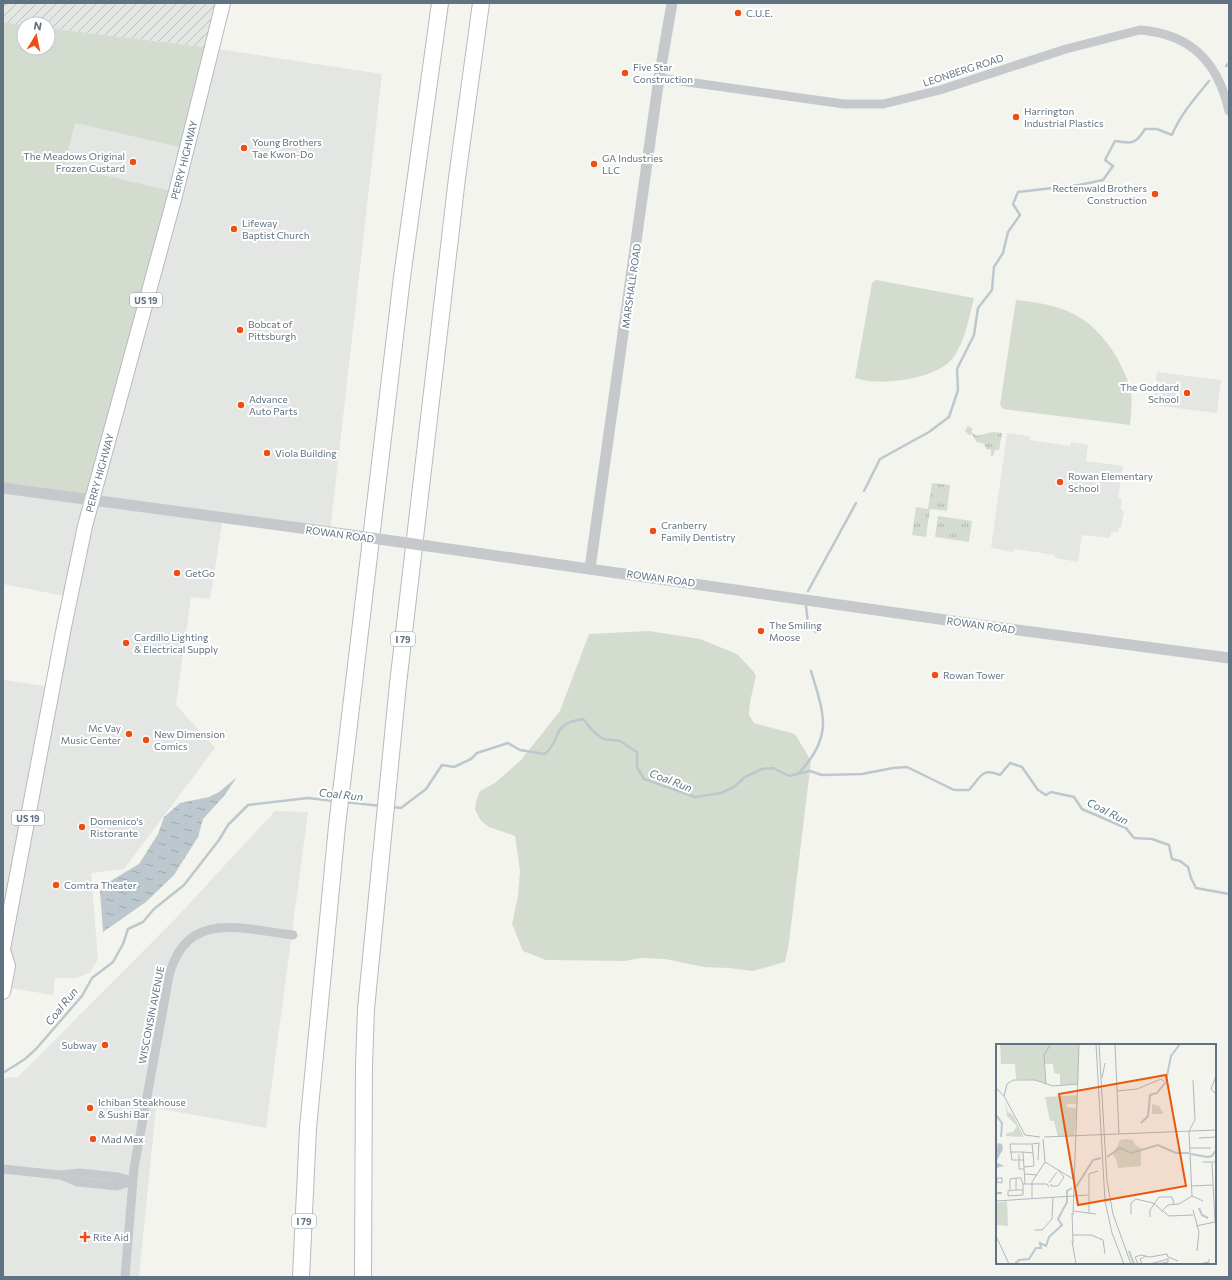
<svg xmlns="http://www.w3.org/2000/svg" width="1232" height="1280" viewBox="0 0 1232 1280" font-family="Commissioner,sans-serif">
<defs>
<pattern id="industrial-furrows" width="10" height="10" patternUnits="userSpaceOnUse"><rect width="10" height="10" fill="#e4e6e3"/><path d="M-1 1l2-2M0 10L10 0M9 11l2-2" fill="none" stroke="#bcbfbd"/></pattern>
<pattern id="park-tufts" width="24" height="20" patternUnits="userSpaceOnUse"><rect width="24" height="20" fill="#d4dcd0"/><path d="M3 7l-1-3M5 7V3M7 7l1-3M15 17l-1-3M17 17v-4M19 17l1-3" fill="none" stroke="#afb7ae"/></pattern>
<pattern id="water-ripples" width="26" height="14" patternUnits="userSpaceOnUse"><rect width="26" height="14" fill="#bcc8cd"/><path d="M2 4q2-2 4 0t4 0M15 11q2-2 4 0t4 0" fill="none" stroke="#9ca7ac"/></pattern>
</defs>
<rect width="100%" height="100%" fill="#f4f4ef"/>
<!-- built -->
<g fill="#e4e6e3">
<polygon points="212,48 382,74 330,532 223,518 210,599 191,597 176,705 215,748 124,869 91,873 98,959 90,972 76,978 55,978 53,995 4,987 3,680 52,687 69,597 3,584 3,488 175,192 65,166 75,123 187,149"/>
<polygon points="1157,372 1221,380 1217,413 1153,405"/>
<polygon points="1007,433 1030,436 1030,440 1070,446 1071,442 1088,445 1086,461 1123,466 1118,498 1122,499 1121,510 1124,511 1121,528 1119,528 1118,532 1111,532 1110,538 1082,535 1078,562 1055,558 1055,555 1014,549 1013,552 991,548"/>
<polygon points="275,811 308,812 266,1128 156,1108 139,1277 3,1277 3,1078 18,1077 177,917"/>
</g>
<!-- industrial -->
<polygon fill="url(#industrial-furrows)" points="3,3 223,3 212,48 48,28 48,24 24,25 3,22"/>
<!-- grass -->
<g fill="#d4dcd0">
<polygon points="3,22 24,25 24,48 48,48 48,28 212,48 187,149 75,123 65,166 176,192 92,499 3,488"/>
<path d="M876,280L974,298C969,317 965,342 953,358C937,379 880,387 855,378L872,283Z"/>
<path d="M1016,300C1038,302 1066,307 1084,320C1105,335 1123,363 1130,388C1133,399 1131,413 1130,425L1003,409L1000,405Z"/>
<polygon points="649,631 700,639 737,654 754,672 756,676 750,702 749,715 754,723 795,734 811,761 789,943 785,962 753,971 728,968 704,967 665,959 641,958 625,961 546,960 523,951 512,924 518,896 520,871 515,836 489,827 481,821 475,810 476,802 480,791 495,783 521,760 560,711 589,634"/>
</g>
<!-- park -->
<g fill="url(#park-tufts)">
<polygon points="968,426 973,429 971,432 977,436 992,432 1002,433 999,450 995,450 993,456 991,456 991,450 986,449 984,444 977,442 971,434 969,435 965,431"/>
<polygon points="932,483 950,485 947,511 930,509 926,537 912,535 916,507 928,509"/>
<polygon points="938,516 972,521 969,542 935,537"/>
</g>
<!-- water -->
<polygon fill="url(#water-ripples)" points="237,777 224,796 203,819 198,837 174,875 146,902 103,932 100,891 112,880 139,864 158,834 164,817 180,803 209,797 219,792"/>
<g fill="none" stroke-linecap="round" stroke-linejoin="round">
<!-- stream -->
<g stroke="#bcc8cd" stroke-width="2.5">
<polyline points="1226,66 1229,63"/>
<path d="M864,491L880,459L929,432L949,417L958,390L957,369L974,335L978,308L992,290L994,267L1003,253L1008,232L1020,215L1013,204L1018,192L1079,185L1103,180L1113,166L1105,160L1115,141C1132,144 1136,144 1145,129H1157L1172,135C1180,115 1196,97 1209,81"/>
<polyline points="808,591 856,503"/>
<polyline points="806,606 808,624 816,632"/>
<path d="M799,773C834,735 824,715 811,671"/>
<polyline points="345,802 381,806"/>
<path d="M392,807L401,808L426,789L442,765L454,767L471,759L477,753L508,743L520,750L545,754C563,738 550,724 583,719L593,731L603,739L620,741L637,752V767L644,779L695,797L721,793L734,787L745,777L762,769L773,768L789,776L810,771L822,775L862,774L893,768L907,767L954,790H969C981,777 982,767 1000,775L1010,763L1022,767L1038,790L1046,795L1051,792L1074,797L1082,809L1126,828L1134,838L1152,839L1169,845L1172,859L1180,861L1188,867L1191,878L1196,888L1229,894"/>
<polyline points="3,1073 25,1059 36,1049 82,996 92,978 113,962 123,944 128,929 143,922 154,909 184,885 219,840 228,825 248,805 308,798 334,801"/>
</g>
<defs>
<g id="primary">
<path id="s1" d="M3,949L64,627L85,526L176,192L223,3"/>
<polyline points="3,950 8,966 3,992"/>
</g>
<g id="motorway">
<polyline points="301,1277 308,1128 337,826 402,277 440,3"/>
<polyline points="363,1277 364,1064 366,1009 398,684 457,178 481,3"/>
</g>
</defs>
<!-- primary casing -->
<use href="#primary" stroke="#b6babe" stroke-width="16"/>
<!-- motorway casing -->
<use href="#motorway" stroke="#b8babd" stroke-width="18"/>
<!-- minor -->
<g stroke="#c6c9cc" stroke-width="9">
<path d="M659,78L844,104H883L940,90L1066,49L1140,30C1192,34 1218,63 1229,111"/>
<polyline points="3,1169 59,1175 80,1173 118,1177 132,1181"/>
<polyline points="63,1176 78,1182 117,1186 132,1181"/>
<path d="M125,1277L134,1168L169,976C186,909 241,929 293,935"/>
</g>
<!-- tertiary -->
<g stroke="#c6c9cc" stroke-width="11">
<polyline points="3,488 330,532"/>
<polyline points="428,546 995,627 1229,658"/>
<polyline points="590,568 659,78 672,3"/>
</g>
<!-- primary -->
<use href="#primary" stroke="#fff" stroke-width="14"/>
<!-- motorway -->
<use href="#motorway" stroke="#fff" stroke-width="16"/>
<!-- tertiary-bridge -->
<polyline stroke="#c6c9cc" stroke-width="11" points="330,532 428,546"/>
</g>
<!-- markers -->
<g fill="#f14d13" stroke="#fff" stroke-width="1.5">
<circle cx="738" cy="13" r="4"/>
<circle cx="625" cy="73" r="4"/>
<circle cx="1016" cy="117" r="4"/>
<circle cx="244" cy="148" r="4"/>
<circle cx="133" cy="162" r="4"/>
<circle cx="594" cy="164" r="4"/>
<circle cx="1155" cy="194" r="4"/>
<circle cx="234" cy="229" r="4"/>
<circle cx="240" cy="330" r="4"/>
<circle cx="1187" cy="393" r="4"/>
<circle cx="241" cy="405" r="4"/>
<circle cx="267" cy="453" r="4"/>
<circle cx="1060" cy="482" r="4"/>
<circle cx="653" cy="531" r="4"/>
<circle cx="177" cy="573" r="4"/>
<circle cx="761" cy="631" r="4"/>
<circle cx="126" cy="643" r="4"/>
<circle cx="935" cy="675" r="4"/>
<circle cx="129" cy="734" r="4"/>
<circle cx="146" cy="740" r="4"/>
<circle cx="82" cy="827" r="4"/>
<circle cx="56" cy="885" r="4"/>
<circle cx="105" cy="1045" r="4"/>
<circle cx="90" cy="1108" r="4"/>
<circle cx="93" cy="1139" r="4"/>
<path d="M83 1231h4v4h4v4h-4v4h-4v-4h-4v-4h4z"/>
</g>
<g text-anchor="middle" dominant-baseline="central" stroke-width="4" stroke-linejoin="round" paint-order="stroke">
<!-- shield labels -->
<g fill="#fff" stroke="#909da8" stroke-width="1">
<rect x="130" y="293" width="32" height="14" rx="3"/>
<rect x="391" y="632" width="24" height="14" rx="3"/>
<rect x="12" y="811" width="32" height="14" rx="3"/>
<rect x="292" y="1214" width="24" height="14" rx="3"/>
</g>
<g font-size="9" font-weight="bold" fill="#617383">
<text x="146" y="300">US 19</text>
<text x="403" y="639">I 79</text>
<text x="28" y="818">US 19</text>
<text x="304" y="1221">I 79</text>
</g>
<!-- poi labels -->
<g font-size="10" fill="#617383" stroke="#fff" text-anchor="start">
<text x="746" y="13">C.U.E.</text>
<text x="633" y="67">Five Star<tspan x="633" dy="12">Construction</tspan></text>
<text x="1024" y="111">Harrington<tspan x="1024" dy="12">Industrial Plastics</tspan></text>
<text x="252" y="142">Young Brothers<tspan x="252" dy="12">Tae Kwon-Do</tspan></text>
<text x="125" y="156" text-anchor="end">The Meadows Original<tspan x="125" dy="12">Frozen Custard</tspan></text>
<text x="602" y="158">GA Industries<tspan x="602" dy="12">LLC</tspan></text>
<text x="1147" y="188" text-anchor="end">Rectenwald Brothers<tspan x="1147" dy="12">Construction</tspan></text>
<text x="242" y="223">Lifeway<tspan x="242" dy="12">Baptist Church</tspan></text>
<text x="248" y="324">Bobcat of<tspan x="248" dy="12">Pittsburgh</tspan></text>
<text x="1179" y="387" text-anchor="end">The Goddard<tspan x="1179" dy="12">School</tspan></text>
<text x="249" y="399">Advance<tspan x="249" dy="12">Auto Parts</tspan></text>
<text x="275" y="453">Viola Building</text>
<text x="1068" y="476">Rowan Elementary<tspan x="1068" dy="12">School</tspan></text>
<text x="661" y="525">Cranberry<tspan x="661" dy="12">Family Dentistry</tspan></text>
<text x="185" y="573">GetGo</text>
<text x="769" y="625">The Smiling<tspan x="769" dy="12">Moose</tspan></text>
<text x="134" y="637">Cardillo Lighting<tspan x="134" dy="12">&amp; Electrical Supply</tspan></text>
<text x="943" y="675">Rowan Tower</text>
<text x="121" y="728" text-anchor="end">Mc Vay<tspan x="121" dy="12">Music Center</tspan></text>
<text x="154" y="734">New Dimension<tspan x="154" dy="12">Comics</tspan></text>
<text x="90" y="821">Domenico's<tspan x="90" dy="12">Ristorante</tspan></text>
<text x="64" y="885">Comtra Theater</text>
<text x="97" y="1045" text-anchor="end">Subway</text>
<text x="98" y="1102">Ichiban Steakhouse<tspan x="98" dy="12">&amp; Sushi Bar</tspan></text>
<text x="101" y="1139">Mad Mex</text>
<text x="93" y="1237">Rite Aid</text>
</g>
<!-- street labels -->
<g font-size="10" fill="#617383" stroke="#fff">
<text transform="translate(963 70) rotate(-18)">LEONBERG ROAD</text>
<text stroke="none"><textPath href="#s1" startOffset="810">PERRY HIGHWAY</textPath></text>
<text transform="translate(631 286) rotate(-82)">MARSHALL ROAD</text>
<text stroke="none"><textPath href="#s1" startOffset="486">PERRY HIGHWAY</textPath></text>
<text transform="translate(340 534) rotate(8)">ROWAN ROAD</text>
<text transform="translate(661 578) rotate(8)">ROWAN ROAD</text>
<text transform="translate(981 625) rotate(8)">ROWAN ROAD</text>
<text transform="translate(151 1015) rotate(-79)">WISCONSIN AVENUE</text>
</g>
<!-- water labels -->
<g font-size="11" font-style="italic" fill="#5c7681" stroke="#fff">
<text transform="translate(671 780) rotate(21)">Coal Run</text>
<text transform="translate(341 794) rotate(6)">Coal Run</text>
<text transform="translate(1108 811) rotate(27)">Coal Run</text>
<text transform="translate(61 1006) rotate(-51)">Coal Run</text>
</g>
</g>
<!-- overview -->
<g transform="translate(996 1044)">
<rect width="220" height="220" fill="#f4f4ef"/>
<path d="M82,51L81,60H71V63L81,64L78,92L62,93L58,77H54L49,53ZM9,58L12,68L17,71L28,93L10,92V89L17,88L21,82L11,72ZM156,60L163,62L168,70H156ZM130,95L137,96L139,101L145,104V122L122,124L120,115L117,111L124,96Z" fill="#d4dcd0"/>
<path d="M4,0H83L82,40L64,41V30L58,29L57,20H48L50,40L40,36L20,35L19,20H5ZM11,157L12,182L0,181V159Z" fill="#d4dcd0"/>
<path d="M2,99L6,100L7,105L0,118L8,122L0,124V106Z" fill="#bcc8cd"/>
<path fill="none" stroke="#bcc8cd" stroke-width="2" d="M170,37L175,12L184,0M0,71L6,79L5,93M145,79L152,72L154,51L161,49L169,39M195,110L211,113L216,112L220,106M111,113L124,104L135,109L162,101L180,109H193M80,143L97,116L105,114M203,164L206,171L212,174M133,207L138,220M19,220L23,216L33,215L40,204H45L44,199L50,202L53,193L66,181L62,175L71,158V147L76,144"/>
<path fill="none" stroke="#b0b8be" stroke-width="1" d="M100,0L109,157L116,189L128,220M103,0L111,137L117,170L135,220M119,0L123,90M220,32L215,45L220,50M106,34L109,19M50,40L48,11L55,0M0,44L8,52L29,91L44,93M121,47L141,45L165,35L171,40L174,51M8,52L11,40L17,36H39L57,42L82,40M48,93L220,86M203,94L220,93M47,95L49,118M36,100L43,99L42,116M194,104H215M14,108H27M23,110V125H28M27,116H16L14,100H36L37,109M49,118L77,135M207,118H220M28,123L38,122L37,109L27,108L29,140M29,130L41,131M0,138L6,139V134H1V138M53,139L61,128M27,140L25,134H20V146H27M55,140V142H62L68,133L62,126M196,142L217,141M14,146V135L20,134M20,146L12,147V152L27,151V140H51L53,143M0,148L6,149L0,150M196,152L193,87L199,76L197,36M196,152L207,157M36,154V138L49,118M0,157L92,151M197,166L203,188L201,207M78,167L100,170M165,168L172,161L183,160L196,152M76,169L77,199M93,169V130L102,127M135,170V159L140,155L157,159L173,172L197,171M77,171L83,0M154,173V166L163,153H176L178,160M200,182L219,178L216,119M39,186H46L56,175L57,153M77,191H95L107,196L109,210M0,192L13,220M76,197L80,220M142,220L139,213L145,211L154,213L171,210L172,213L182,217M146,220L144,215L150,212M154,220L172,215M161,220L172,218V214M203,220L213,218V215"/>
<path fill="#e8590c" fill-opacity="0.15" stroke="#e8590c" stroke-width="2" d="M170,31L190,142L82,161L63,50Z"/>
<rect width="220" height="220" fill="none" stroke="#617383" stroke-width="2"/>
</g>
<!-- border -->
<rect width="1232" height="1280" fill="none" stroke="#617383" stroke-width="8"/>
<!-- north arrow -->
<g transform="translate(36 36) rotate(10)"><circle r="19" fill="#ffffff" stroke="#c0c7cd"/>
<path d="M0-3L7 15L0 10L-7 15Z" fill="#f14d13"/>
<text y="-6" font-size="11" font-weight="bold" text-anchor="middle" fill="#617383">N</text>
</g>
</svg>
